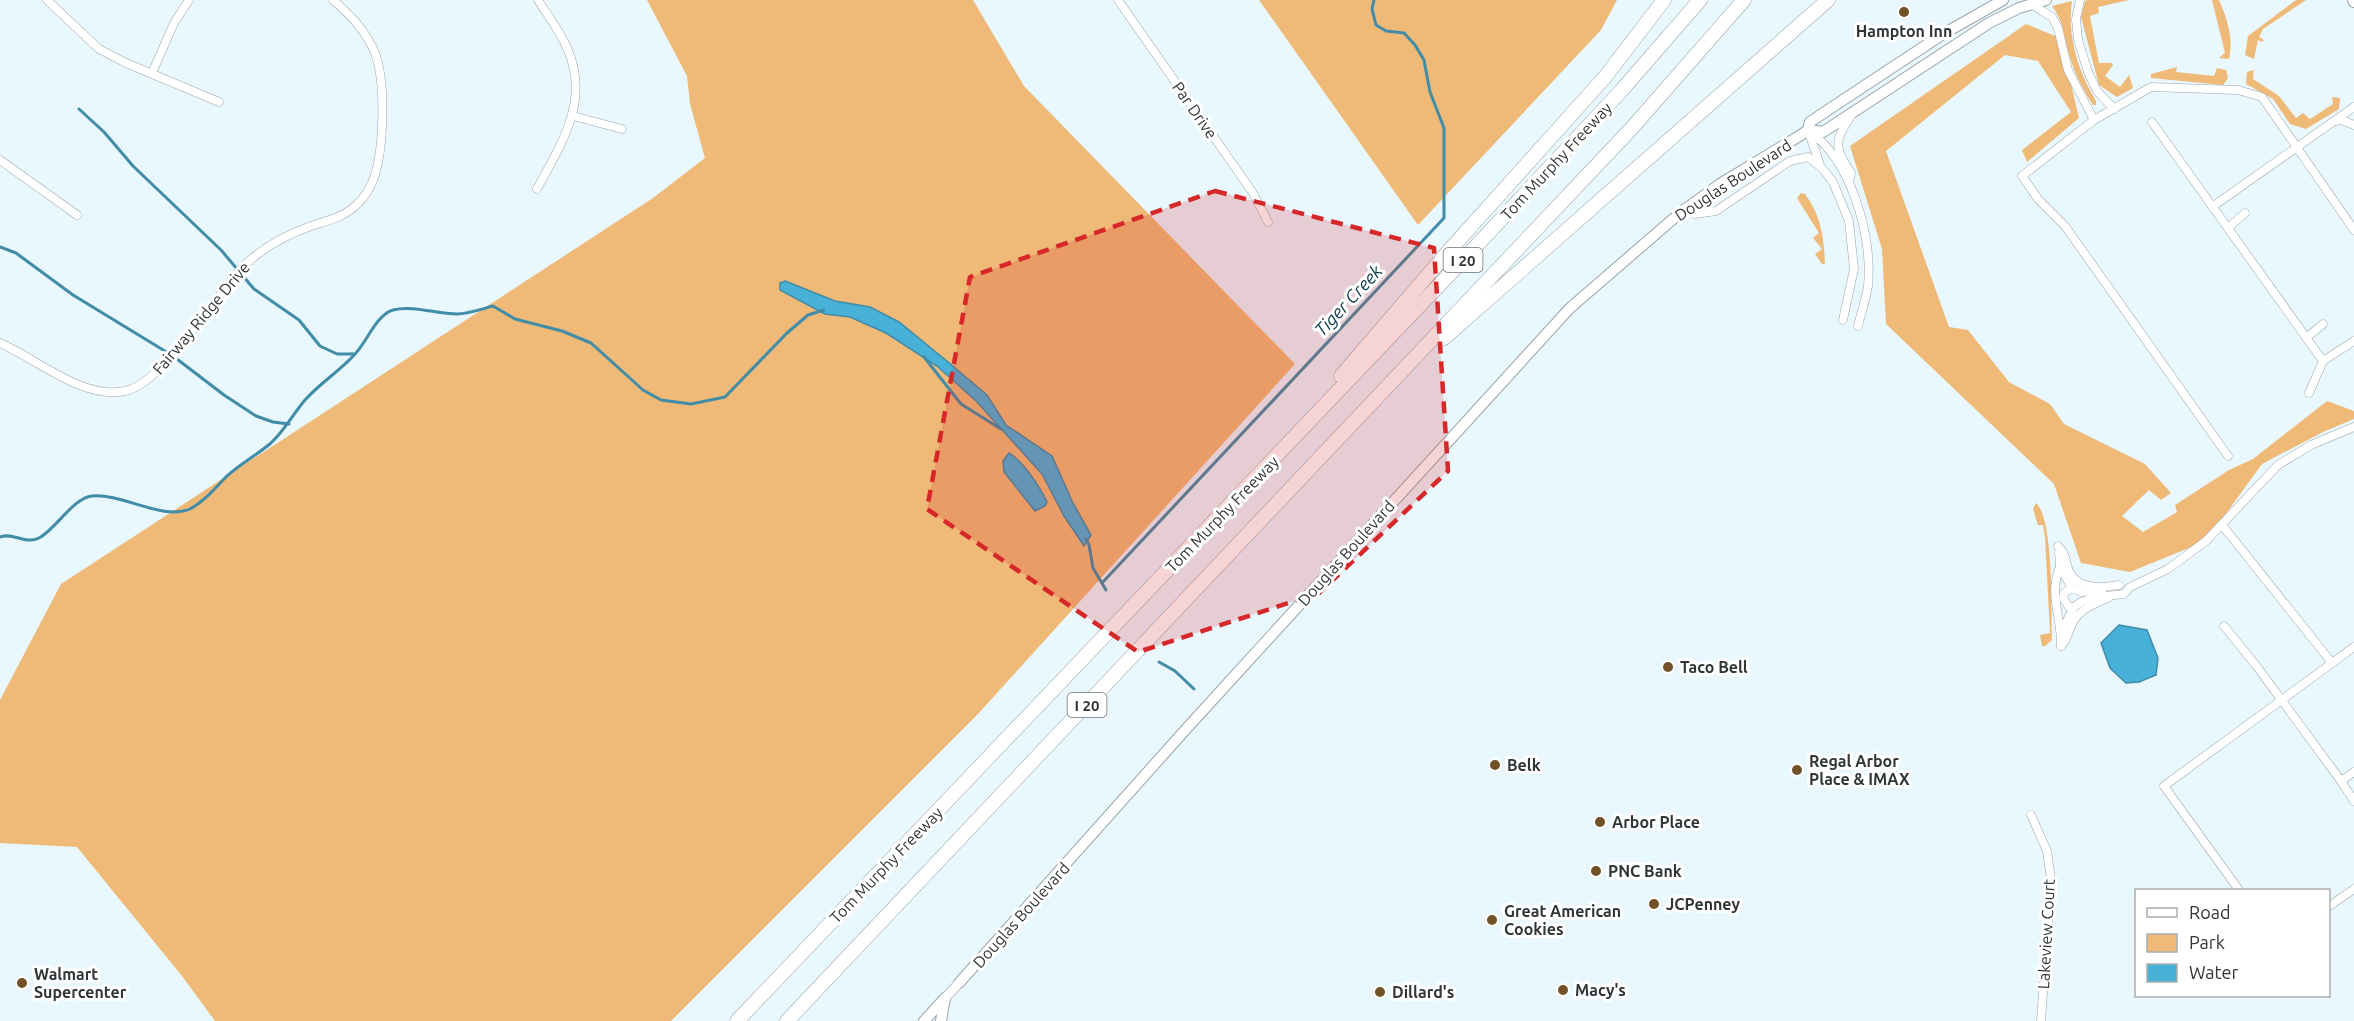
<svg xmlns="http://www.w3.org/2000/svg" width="2354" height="1021" viewBox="0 0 2354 1021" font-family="Ubuntu,sans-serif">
<rect width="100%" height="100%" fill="#e9f7fe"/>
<!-- green -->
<g fill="#efba77">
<polygon points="647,0 973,0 1024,86 1295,364 978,714 671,1021 215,1021 182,976 77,847 0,843 0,700 61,584 653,198 705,158 690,104 687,76"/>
<polygon points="1259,0 1617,0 1601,30 1418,225"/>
<polygon points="2088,0 2129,0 2098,7 2099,13 2090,16 2099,63 2112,63 2113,65 2105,76 2120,87 2129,75 2133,88 2117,97 2099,85 2081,17 2085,1"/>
<path d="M2212,0H2219C2227,18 2234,39 2229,59L2219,58L2225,53Z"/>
<polygon points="2296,0 2306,0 2263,29 2259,37 2264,40 2262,42 2258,40 2254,59 2245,55 2248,36"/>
<path d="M2072,1C2067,36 2078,71 2096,101V105H2093C2083,89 2074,73 2069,54C2063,35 2065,24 2052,6Z"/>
<polygon points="2026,24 2060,38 2079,118 2027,162 2022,150 2071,112 2038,61 2005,55 1886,151 1949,327 1968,330 2009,382 2050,404 2064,424 2145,464 2171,493 2161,500 2149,490 2122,516 2143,532 2177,512 2175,505 2229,470 2253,459 2327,401 2354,411 2354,419 2323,432 2262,464 2206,541 2130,572 2081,563 2054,484 1886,324 1882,249 1850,146"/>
<polygon points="2177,67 2176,72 2214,76 2217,68 2226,70 2228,78 2223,85 2151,78 2151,74"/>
<polygon points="2254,70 2253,79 2279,96 2296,118 2303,113 2310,119 2333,104 2332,97 2340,98 2339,109 2306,129 2290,124 2273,99 2246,84 2247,72"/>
<path d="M1801,193L1805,194C1821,215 1824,238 1825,264H1822L1815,254L1822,249L1813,238L1819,233L1797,198Z"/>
<path d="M2036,503C2054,518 2051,614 2052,640L2045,646H2042L2040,635L2050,633L2045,538L2043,525H2038L2033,509Z"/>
</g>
<!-- water -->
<g fill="#48b1d7" stroke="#418ca7" stroke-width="1.5">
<polygon points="785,281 835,301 870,307 899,322 948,362 987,395 1006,425 1052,456 1073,503 1091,535 1084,546 1064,516 1042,474 976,401 937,366 886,333 850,317 825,314 780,290 780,283"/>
<path d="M1009,453C1023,461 1040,487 1047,502L1045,506L1035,511L1004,472L1003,461Z"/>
<polygon points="2119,625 2147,630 2158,658 2156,675 2139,682 2126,683 2110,668 2101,643"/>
</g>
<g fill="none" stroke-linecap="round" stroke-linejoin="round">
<!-- stream -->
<g stroke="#418ca7" stroke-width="3">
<polyline points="79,109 104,132 133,166 221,250 254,289 299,320 320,346 337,354 354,354"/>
<polyline points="0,247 16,253 73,295 173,356 224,395 256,416 273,422 289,424"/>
<polyline points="924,357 961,404 1001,429"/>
<path d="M0,537C14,532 25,545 39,538C55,530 73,498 92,496C122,493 163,521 190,509C205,501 215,488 227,476C240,464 257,455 271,443C285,430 293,414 305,400C320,383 340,371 355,354C367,342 376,315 393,310C413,305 437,314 457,314C468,314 482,309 493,306L515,319L562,331L591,343L643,390L661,400L691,404L725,397L787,333L808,315L824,310"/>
<polyline points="1086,539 1089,545 1093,568 1106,590"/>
<polyline points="1102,583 1444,218 1444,128 1430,92 1424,60 1415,45 1404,33 1386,31 1376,25 1372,9 1374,0"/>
<polyline points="1159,662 1175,671 1194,689"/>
</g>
<defs>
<g id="minor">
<polyline points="47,0 99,49 126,63 219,102"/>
<polyline points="1118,0 1253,193 1268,222"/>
<polyline points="2080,0 2076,19 2078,40 2088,72 2097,91 2114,109"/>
<polyline points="2031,4 2052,17 2058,28 2068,70 2094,120"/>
<polyline points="152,73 174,23 189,0"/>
<polyline points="573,116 622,129"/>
<polyline points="2335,121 2342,120 2354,125"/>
<polyline points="2152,122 2323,361 2309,393"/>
<polyline points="1808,130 1820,165"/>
<path d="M1809,131C1851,160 1873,236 1868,286C1866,299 1861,313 1858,326"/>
<polyline points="0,160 77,215"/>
<path d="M1849,181L1851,173C1835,148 1833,142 1851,116"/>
<path d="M537,189C561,144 591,100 567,48C560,31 548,16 538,0"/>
<polyline points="2212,207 2354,107"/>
<polyline points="1684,209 1695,214 1716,211 1790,161 1808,157 1822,168 1833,182 1849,221 1854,269 1843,320"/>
<polyline points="2228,228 2245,213"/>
<polyline points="2306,338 2323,324"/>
<path d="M0,343C37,359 83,400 125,391C162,384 214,298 242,268C261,248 286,235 311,226C326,221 341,218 353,208C360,202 366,195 370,187C385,159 386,82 375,53C366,31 351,15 333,0"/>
<polyline points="2323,361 2354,341"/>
<polyline points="2228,456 2065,226 2038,199 2022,176 2094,120 2151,87 2238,90 2262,97 2354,230"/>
<polyline points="2222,525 2332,663"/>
<path d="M2058,546C2068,556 2064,562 2070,573C2079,590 2103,588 2119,585"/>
<polyline points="2059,552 2060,567 2072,588"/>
<path d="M2060,567C2048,594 2062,618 2061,646"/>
<polyline points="2072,588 2081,592 2102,591"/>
<polyline points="2072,588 2064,593 2063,598 2069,607 2074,607"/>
<polyline points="2224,626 2258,668 2341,781"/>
<polyline points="2062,630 2074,607 2081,602 2096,597 2124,594 2130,587 2168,569 2206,541 2278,465 2311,445 2354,427"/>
<path d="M2061,646C2069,639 2067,632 2072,624C2078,610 2095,603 2108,598"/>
<polyline points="2354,772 2341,781 2354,801"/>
<polyline points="2031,815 2047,851 2051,879 2041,1021"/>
<polyline points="2239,890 2164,786 2354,647"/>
<polyline points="2328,907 2354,889"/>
</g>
<polyline id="tertiary" points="945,998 959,983"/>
<g id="secondary">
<polyline points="2353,0 2354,2"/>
<polyline points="1808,130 1823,132 1989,23 2019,8 2046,0"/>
<polyline points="959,983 1187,728 1570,308 1680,213 1720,184 1801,135 1808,130 1810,122 1840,102 1943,34 2003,0"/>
<polyline points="924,1021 945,998"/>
<polyline points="941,1021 945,998"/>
</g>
<g id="motorway">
<polyline points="1444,338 1828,0"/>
<polyline points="1341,376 1447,253 1605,77 1664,0"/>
<polyline points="737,1021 1464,259 1621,91 1700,0"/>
<polyline points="787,1021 1631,129 1744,0"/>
</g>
</defs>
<!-- minor casing -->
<use href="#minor" stroke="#98a5ab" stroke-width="9"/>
<!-- tertiary casing -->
<use href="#tertiary" stroke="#98a5ab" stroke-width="10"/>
<!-- secondary casing -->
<use href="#secondary" stroke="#98a5ab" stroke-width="12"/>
<!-- motorway casing -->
<use href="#motorway" stroke="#98a5ab" stroke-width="15"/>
<!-- minor -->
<use href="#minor" stroke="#fff" stroke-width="8"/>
<!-- tertiary -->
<use href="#tertiary" stroke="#fff" stroke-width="9"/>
<!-- secondary -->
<use href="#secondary" stroke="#fff" stroke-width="10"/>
<!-- motorway -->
<use href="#motorway" stroke="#fff" stroke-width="14"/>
</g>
<!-- marked area -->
<path fill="#d62828" fill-opacity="0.2" stroke="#d62828" stroke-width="4.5" stroke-dasharray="12 8" stroke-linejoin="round" d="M1215,191L1434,248L1448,471L1319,593L1138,652L927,509L970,277Z"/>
<!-- markers -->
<g fill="#715127" stroke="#fff" stroke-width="2">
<circle cx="1904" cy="12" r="6"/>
<circle cx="1668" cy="667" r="6"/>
<circle cx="1495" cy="765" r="6"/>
<circle cx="1797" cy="770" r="6"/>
<circle cx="1600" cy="822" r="6"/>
<circle cx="1596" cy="871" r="6"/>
<circle cx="1654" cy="904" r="6"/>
<circle cx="1492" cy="920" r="6"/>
<circle cx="22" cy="983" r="6"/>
<circle cx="1563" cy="990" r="6"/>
<circle cx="1380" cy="992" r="6"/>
</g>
<g text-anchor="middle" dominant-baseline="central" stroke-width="6" stroke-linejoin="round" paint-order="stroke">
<!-- shield labels -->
<g fill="#fff" stroke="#6e7274" stroke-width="1.5">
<rect x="1443.5" y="248" width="39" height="24" rx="4.5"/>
<rect x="1067.5" y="693" width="39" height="24" rx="4.5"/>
</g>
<g font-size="15" font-weight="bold" fill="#303638">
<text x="1463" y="260">I 20</text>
<text x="1087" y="705">I 20</text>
</g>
<!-- poi labels -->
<g font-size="16" font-weight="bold" fill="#303638" stroke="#fff" text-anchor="start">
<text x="1904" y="31" text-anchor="middle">Hampton Inn</text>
<text x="1680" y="667">Taco Bell</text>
<text x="1809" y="761">Regal Arbor<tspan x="1809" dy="18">Place &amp; IMAX</tspan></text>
<text x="1507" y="765">Belk</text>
<text x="1612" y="822">Arbor Place</text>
<text x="1608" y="871">PNC Bank</text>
<text x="1666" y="904">JCPenney</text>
<text x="1504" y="911">Great American<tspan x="1504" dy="18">Cookies</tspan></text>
<text x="34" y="974">Walmart<tspan x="34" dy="18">Supercenter</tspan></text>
<text x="1575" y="990">Macy's</text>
<text x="1392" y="992">Dillard's</text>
</g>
<!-- street labels -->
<g font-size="16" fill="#303638" stroke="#fff">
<text transform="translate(1195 110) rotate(55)">Par Drive</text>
<text transform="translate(1556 161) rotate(-47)">Tom Murphy Freeway</text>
<text transform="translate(1733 180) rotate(-33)">Douglas Boulevard</text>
<text transform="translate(201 318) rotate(-50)">Fairway Ridge Drive</text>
<text transform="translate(1222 514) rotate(-46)">Tom Murphy Freeway</text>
<text transform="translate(1346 553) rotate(-48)">Douglas Boulevard</text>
<text transform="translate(886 865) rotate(-46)">Tom Murphy Freeway</text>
<text transform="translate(1021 915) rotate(-48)">Douglas Boulevard</text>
<text transform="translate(2046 934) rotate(-87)">Lakeview Court</text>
</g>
<!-- water labels -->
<g font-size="18" font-style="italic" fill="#0a3a4a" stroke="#fff">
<text transform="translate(1348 300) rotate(-47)">Tiger Creek</text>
</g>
</g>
<!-- legend -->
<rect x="2135" y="889" width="195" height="108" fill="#ffffff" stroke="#acafaf" stroke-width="1.5"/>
<rect x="2147" y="908" width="30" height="9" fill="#ffffff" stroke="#acafaf" stroke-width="1.5"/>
<text x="2189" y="919" font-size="18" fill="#303638">Road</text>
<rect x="2147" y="934" width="30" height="18" fill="#efba77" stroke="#acafaf" stroke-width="1.5"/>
<text x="2189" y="949" font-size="18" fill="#303638">Park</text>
<rect x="2147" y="964" width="30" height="18" fill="#48b1d7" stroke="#acafaf" stroke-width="1.5"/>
<text x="2189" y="979" font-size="18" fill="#303638">Water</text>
</svg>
